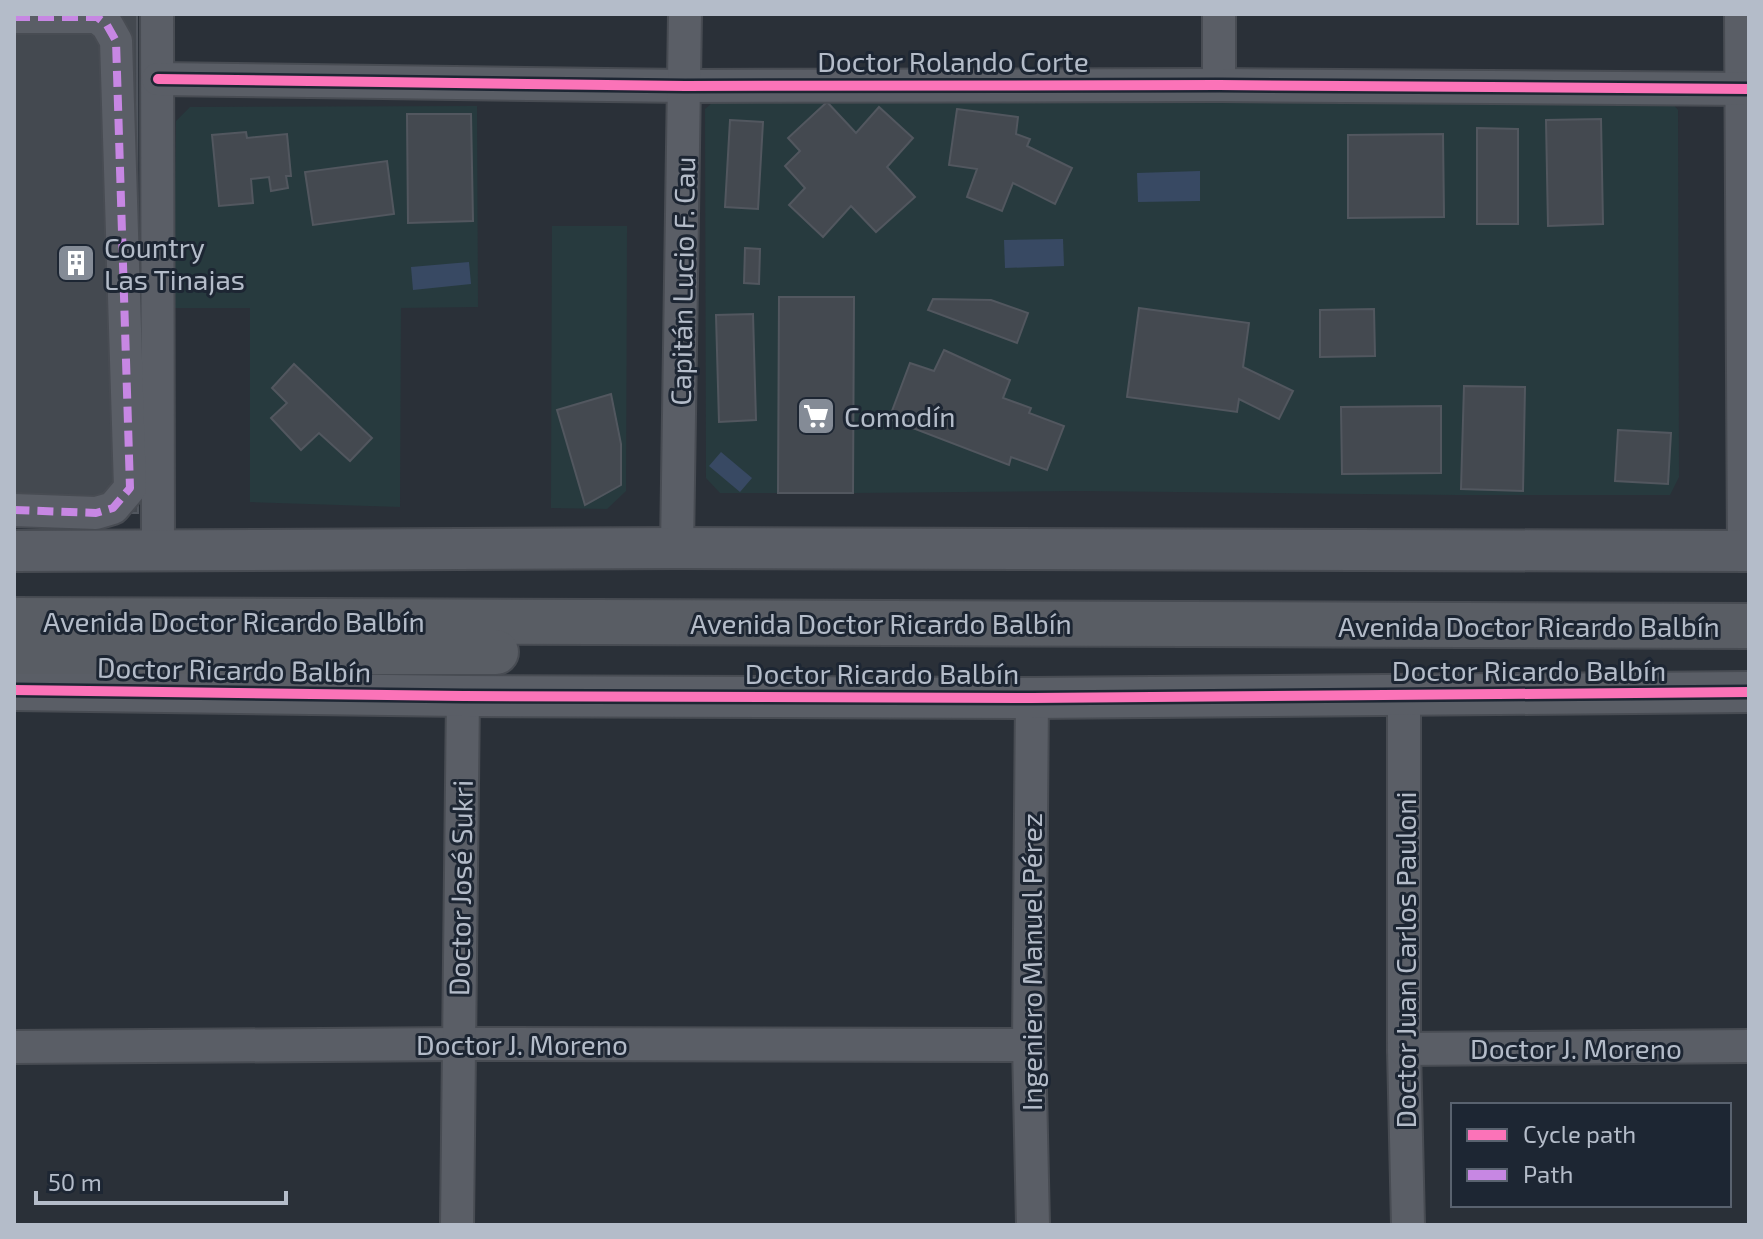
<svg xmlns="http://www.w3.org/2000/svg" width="1763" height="1239" viewBox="0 0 1763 1239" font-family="'Exo 2',sans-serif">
<rect width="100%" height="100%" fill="#2a3038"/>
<!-- green -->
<g fill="#273a3e">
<polygon points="720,96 1666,96 1678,110 1679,477 1670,495 1455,495 1081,491 853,493 854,297 779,297 778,493 720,493 706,478 705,109"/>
<polygon points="477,106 478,307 401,308 400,507 250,502 250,308 173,308 176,121 190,107"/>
<polygon points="552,226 627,226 626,491 607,509 551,508"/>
</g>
<!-- water -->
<g fill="#384963">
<polygon points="1200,171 1200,201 1138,202 1137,173"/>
<polygon points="1063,239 1064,266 1005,268 1004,240"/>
<polygon points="469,262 471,284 413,290 411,267"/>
<polygon points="721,452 752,478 740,492 709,466"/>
</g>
<!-- building -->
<g fill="#444950" stroke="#52575f" stroke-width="2">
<polygon points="14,14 137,14 138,513 14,513"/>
<polygon points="827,102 856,133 879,107 913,138 887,167 915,197 876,232 851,206 823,237 789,205 805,188 785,166 800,151 788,138"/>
<polygon points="957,109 1018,117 1016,134 1030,139 1027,146 1072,168 1055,204 1013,183 1002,211 967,197 977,169 949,165"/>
<polygon points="407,114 471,114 473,221 408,223"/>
<polygon points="1601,119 1603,224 1548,226 1546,120"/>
<polygon points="730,120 763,122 758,209 725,207"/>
<polygon points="1477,128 1518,129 1518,224 1477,224"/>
<polygon points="246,132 247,138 287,134 291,176 286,176 288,188 271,191 269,177 251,179 253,203 219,206 212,135"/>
<polygon points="1443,134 1444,217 1348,218 1348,135"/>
<polygon points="387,161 394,214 313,225 305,172"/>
<polygon points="745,248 760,249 759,284 744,283"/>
<polygon points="779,297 854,297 853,493 778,493"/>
<polygon points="933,299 991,300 1028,313 1017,343 928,310"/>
<polygon points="1139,308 1249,323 1243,367 1293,391 1279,419 1239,399 1237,412 1127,397"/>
<polygon points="1374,309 1375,356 1320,357 1320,310"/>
<polygon points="753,314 756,420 719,422 716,315"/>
<polygon points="944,350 1010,380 1003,398 1031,408 1029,413 1064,426 1047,470 1011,457 1009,465 889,419 910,363 934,371"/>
<polygon points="294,364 372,438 350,461 319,433 301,450 271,418 287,403 272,388"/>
<polygon points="1464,386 1525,387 1523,491 1461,489"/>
<polygon points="611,394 621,444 621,485 585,505 557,410"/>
<polygon points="1441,406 1441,473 1342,474 1341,407"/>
<polygon points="1618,430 1671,433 1668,484 1615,481"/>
</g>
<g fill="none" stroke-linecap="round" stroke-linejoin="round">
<defs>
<g id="minor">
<polyline points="157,14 158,551"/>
<polyline points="1219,14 1219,85"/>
<polyline points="1741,14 1744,551"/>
<polyline points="14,17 97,17 107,25 116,41 130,488 113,508 96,513 14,510"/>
<polyline points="158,79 685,86 1219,85 1749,89"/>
<polyline points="677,548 685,14"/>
<polyline points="1404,695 1404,1049 1408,1225"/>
<polyline points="1032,698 1029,1045 1033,1225"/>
<polyline points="14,1047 458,1044 1029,1045"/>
<polyline points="1404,1049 1749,1046"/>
<polyline points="457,1225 463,696"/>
</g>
<g id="tertiary">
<polyline points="14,551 677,548 1749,551"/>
<polyline points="14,690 463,696 1032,698 1749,692"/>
</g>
<g id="secondary">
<polyline points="14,620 1749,626"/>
<polyline points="14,652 496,652"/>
</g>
</defs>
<!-- minor casing -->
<use href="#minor" stroke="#484c53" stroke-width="36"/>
<!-- tertiary casing -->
<use href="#tertiary" stroke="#484c53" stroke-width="44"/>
<!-- secondary casing -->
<use href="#secondary" stroke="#484c53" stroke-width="48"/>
<!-- minor -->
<use href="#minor" stroke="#5a5e66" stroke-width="32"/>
<!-- tertiary -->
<use href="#tertiary" stroke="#5a5e66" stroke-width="40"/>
<!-- secondary -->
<use href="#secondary" stroke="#595d64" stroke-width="44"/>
<!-- quiet -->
<polyline stroke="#c787e3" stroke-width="8" stroke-dasharray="16 8" stroke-linecap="butt" points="14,17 97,17 107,25 116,41 130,488 113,508 96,513 14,510"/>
<defs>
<g id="cycleway">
<polyline points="158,79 685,86 1219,85 1749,89"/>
<polyline points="14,690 463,696 1032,698 1749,692"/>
</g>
</defs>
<!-- cycleway casing -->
<use href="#cycleway" stroke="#1d2633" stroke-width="15"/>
<!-- cycleway -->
<use href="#cycleway" stroke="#fb73b8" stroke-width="10"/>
</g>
<!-- icons -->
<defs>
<symbol id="building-square" viewBox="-11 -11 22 22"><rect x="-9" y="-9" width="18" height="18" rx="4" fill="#848b96" stroke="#1d2633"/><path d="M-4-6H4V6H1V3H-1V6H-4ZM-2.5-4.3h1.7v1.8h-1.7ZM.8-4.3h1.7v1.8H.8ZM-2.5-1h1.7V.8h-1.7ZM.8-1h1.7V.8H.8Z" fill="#fff"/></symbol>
<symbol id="supermarket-square" viewBox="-11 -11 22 22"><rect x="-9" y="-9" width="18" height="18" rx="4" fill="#848b96" stroke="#1d2633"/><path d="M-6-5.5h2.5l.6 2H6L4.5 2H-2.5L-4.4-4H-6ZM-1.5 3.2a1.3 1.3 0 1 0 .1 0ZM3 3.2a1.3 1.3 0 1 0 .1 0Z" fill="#fff"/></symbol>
</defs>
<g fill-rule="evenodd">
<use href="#building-square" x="54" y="241" width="44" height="44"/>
<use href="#supermarket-square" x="794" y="394" width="44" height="44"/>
</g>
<g text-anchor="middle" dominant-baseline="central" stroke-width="6" stroke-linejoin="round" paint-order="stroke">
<!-- street labels -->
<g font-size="28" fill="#b4bcc9" stroke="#1d2633">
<text x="953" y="61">Doctor Rolando Corte</text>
<text transform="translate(682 281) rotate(-89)">Capitán Lucio F. Cau</text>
<text x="234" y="621">Avenida Doctor Ricardo Balbín</text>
<text x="881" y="623">Avenida Doctor Ricardo Balbín</text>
<text x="1529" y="626">Avenida Doctor Ricardo Balbín</text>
<text transform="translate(234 669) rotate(1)">Doctor Ricardo Balbín</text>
<text x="1529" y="670">Doctor Ricardo Balbín</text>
<text x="882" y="673">Doctor Ricardo Balbín</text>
<text transform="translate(460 888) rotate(-89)">Doctor José Sukri</text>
<text transform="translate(1405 960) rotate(-90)">Doctor Juan Carlos Pauloni</text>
<text transform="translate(1031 962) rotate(-90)">Ingeniero Manuel Pérez</text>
<text x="522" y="1044">Doctor J. Moreno</text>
<text x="1576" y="1048">Doctor J. Moreno</text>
</g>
<!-- poi labels -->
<g font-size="28" fill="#b4bcc9" stroke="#1d2633" text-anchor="start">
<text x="104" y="247">Country<tspan x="104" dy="32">Las Tinajas</tspan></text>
<text x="844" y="416">Comodín</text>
</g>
</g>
<!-- border -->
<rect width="1763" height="1239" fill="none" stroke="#b4bcc9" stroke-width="32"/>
<!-- legend -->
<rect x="1451" y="1103" width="280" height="104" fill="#1d2633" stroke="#59626f" stroke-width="2"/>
<rect x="1467" y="1129" width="40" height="12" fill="#fb73b8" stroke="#59626f" stroke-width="2"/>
<text x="1523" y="1143" font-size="24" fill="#b4bcc9">Cycle path</text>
<rect x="1467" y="1169" width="40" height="12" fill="#c787e3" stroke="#59626f" stroke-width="2"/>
<text x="1523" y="1183" font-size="24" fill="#b4bcc9">Path</text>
<!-- scale -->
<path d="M36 1191v12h250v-12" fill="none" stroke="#b4bcc9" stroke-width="4"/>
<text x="48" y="1191" font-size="24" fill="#b4bcc9" stroke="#1d2633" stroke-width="6" paint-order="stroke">50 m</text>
</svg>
